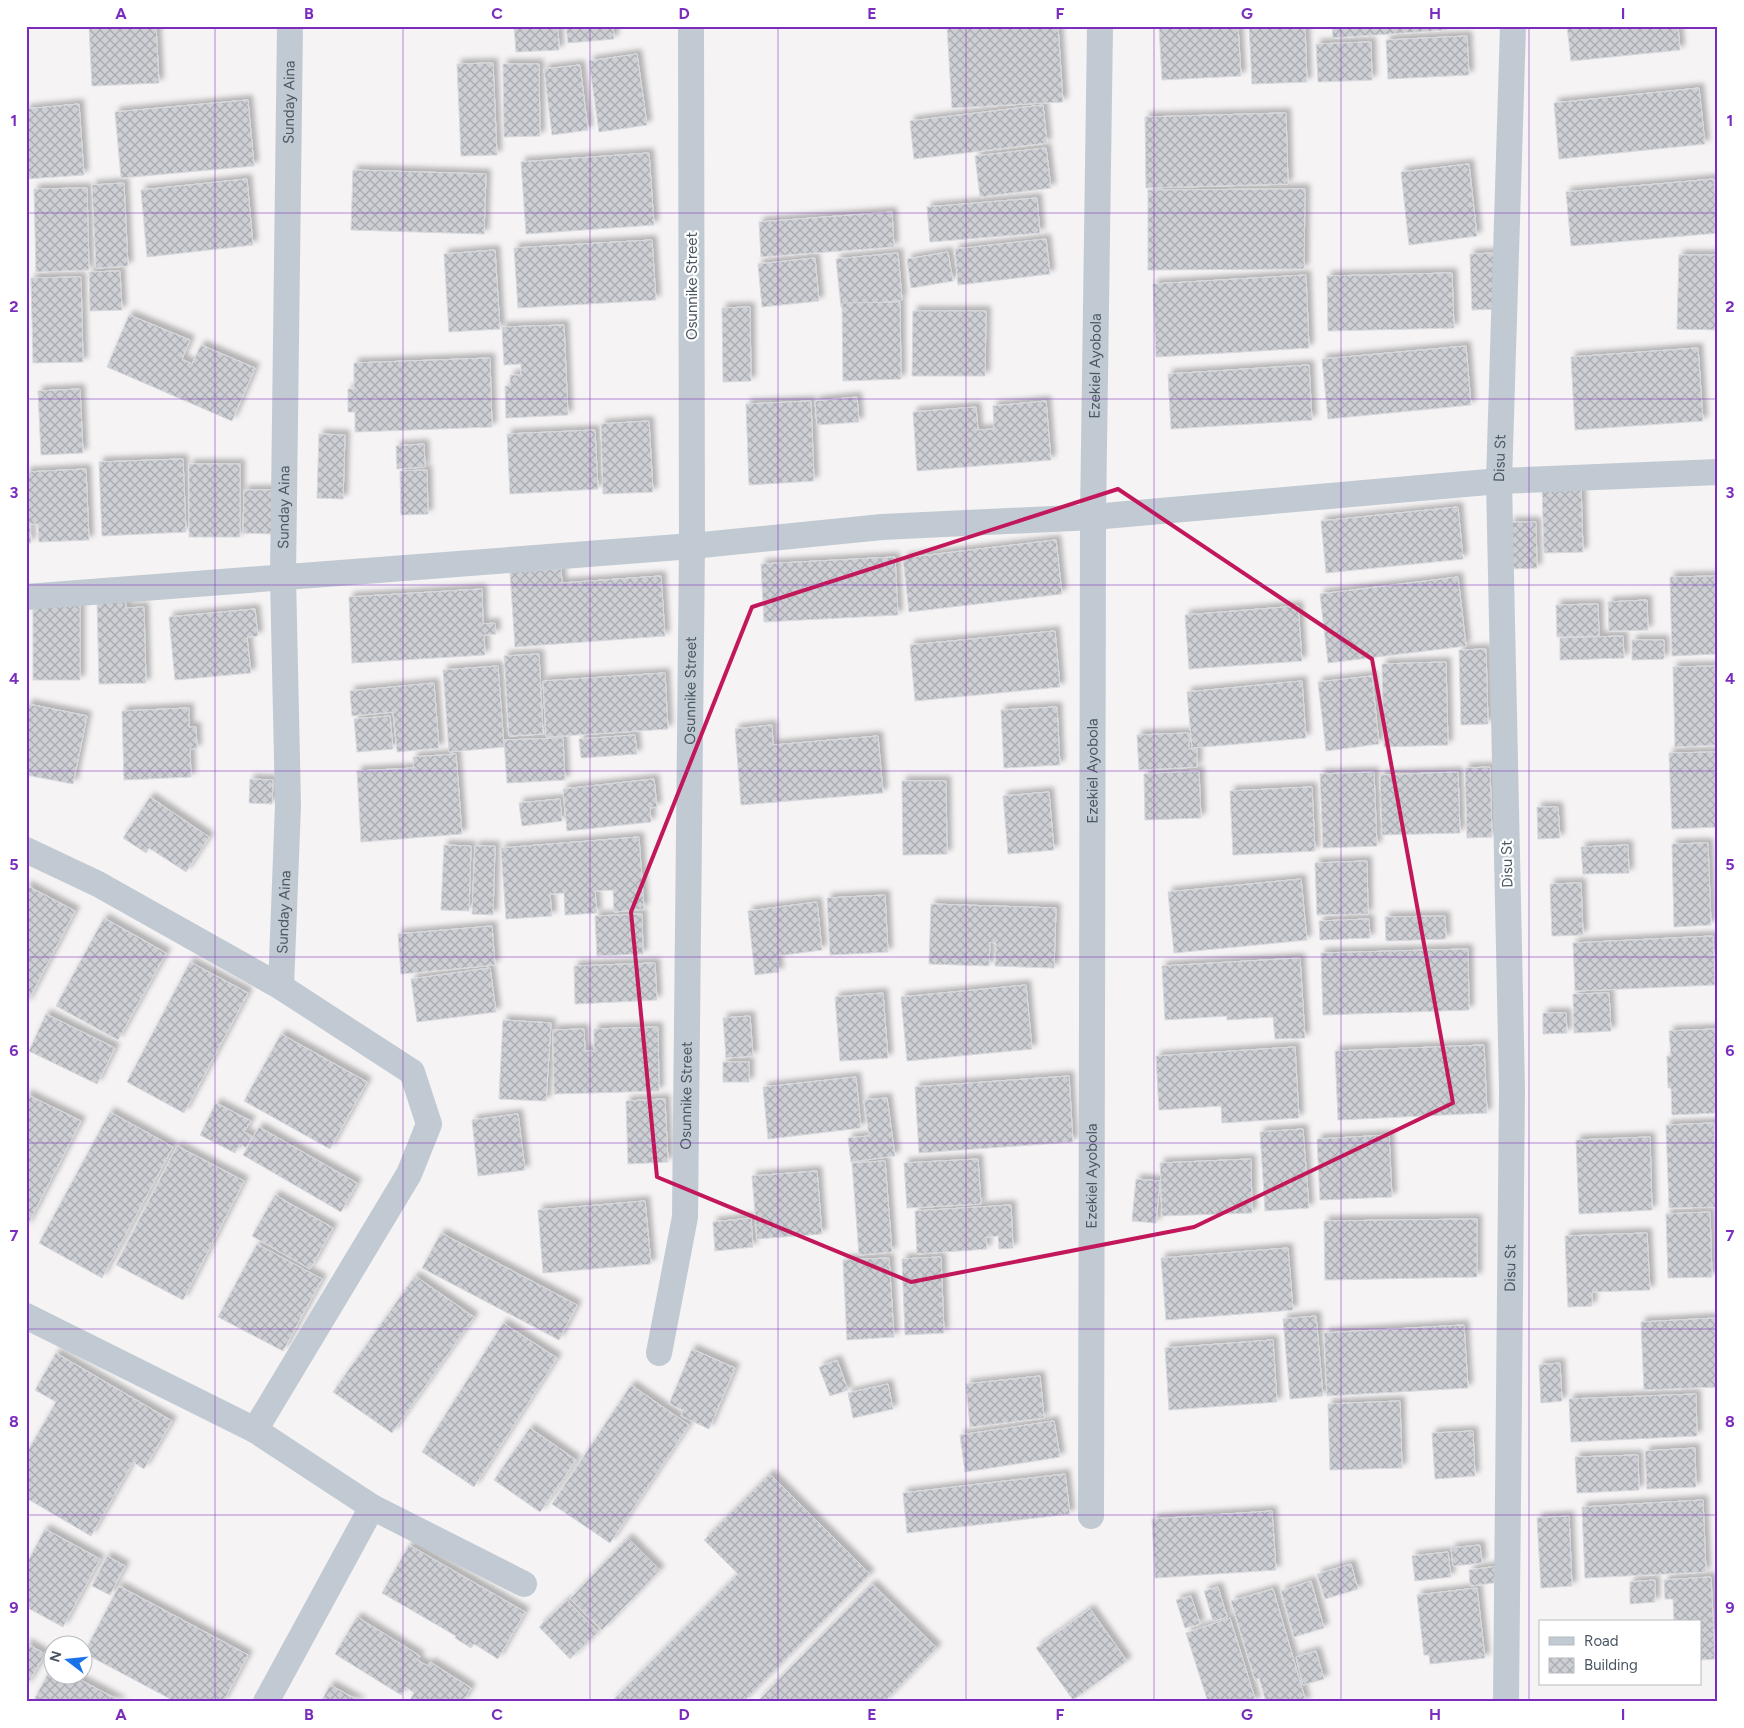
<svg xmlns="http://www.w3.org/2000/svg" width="1744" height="1728" viewBox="0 0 1744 1728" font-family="Figtree,sans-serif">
<defs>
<pattern id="building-cross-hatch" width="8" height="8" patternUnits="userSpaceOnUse" patternTransform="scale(1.25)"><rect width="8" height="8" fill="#cdcfd5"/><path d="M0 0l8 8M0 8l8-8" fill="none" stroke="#a8abb0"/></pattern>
<filter id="shadow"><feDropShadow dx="4.5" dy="-4.5" stdDeviation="2.5" flood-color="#0004"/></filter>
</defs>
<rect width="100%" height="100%" fill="#f5f3f3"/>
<!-- building -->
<g fill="url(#building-cross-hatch)" stroke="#d7d9de" filter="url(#shadow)">
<polygon points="89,26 156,26 159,83 92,86"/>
<polygon points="514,26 558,26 559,50 516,52"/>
<polygon points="566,26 613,26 614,39 568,43"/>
<polygon points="947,26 1058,26 1063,102 952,108"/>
<polygon points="1159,26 1238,26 1241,76 1162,80"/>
<polygon points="1249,26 1305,26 1307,82 1252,84"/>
<polygon points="1332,26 1447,26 1447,30 1333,38"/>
<polygon points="1567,26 1678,26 1680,50 1571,61"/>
<polygon points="1467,36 1469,75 1388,79 1386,40"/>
<polygon points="1371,42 1372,80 1318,82 1316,44"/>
<polygon points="637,54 647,125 599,132 589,61"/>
<polygon points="493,63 497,155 461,156 457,64"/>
<polygon points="503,64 539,64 540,136 504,137"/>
<polygon points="580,65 588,130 552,135 544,69"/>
<polygon points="1699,88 1705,144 1559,159 1554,103"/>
<polygon points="248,100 254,166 121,178 115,112"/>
<polygon points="79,104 84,175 26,179 26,109"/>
<polygon points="1043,105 1047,143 914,159 910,121"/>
<polygon points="1286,113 1288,184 1146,188 1145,117"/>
<polygon points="1046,148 1051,188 980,197 975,156"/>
<polygon points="649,153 654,225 526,234 521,162"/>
<polygon points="1469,164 1477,236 1409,245 1401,172"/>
<polygon points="353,170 486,174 484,234 351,230"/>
<polygon points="247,179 253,245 147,257 141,190"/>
<polygon points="1714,179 1718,233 1571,246 1566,192"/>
<polygon points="124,183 128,266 96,268 92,185"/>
<polygon points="87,188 89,270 36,272 34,189"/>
<polygon points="1305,189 1304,269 1148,270 1148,190"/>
<polygon points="1037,198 1040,233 930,242 927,207"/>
<polygon points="892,212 894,247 761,257 759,222"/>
<polygon points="1046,239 1050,274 958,285 955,249"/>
<polygon points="652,240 656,300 518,308 514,248"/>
<polygon points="495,250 500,329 449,332 444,254"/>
<polygon points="948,252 953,281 911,288 907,259"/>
<polygon points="898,253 902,300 841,307 836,259"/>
<polygon points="1496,253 1497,309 1472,310 1470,254"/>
<polygon points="1679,255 1718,255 1718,330 1677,329"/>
<polygon points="815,258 819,301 762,307 758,264"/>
<polygon points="120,271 122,310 90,311 89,272"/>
<polygon points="1452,273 1454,328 1328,331 1327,276"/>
<polygon points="1306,275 1309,348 1156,357 1153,284"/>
<polygon points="81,277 83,362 33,363 31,278"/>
<polygon points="900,302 901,379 843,381 842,303"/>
<polygon points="750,307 751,381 723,382 722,308"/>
<polygon points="913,311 986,311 985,376 912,376"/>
<polygon points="129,315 190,340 182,359 192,364 201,345 255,368 232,421 107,367"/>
<polygon points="564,325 568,415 506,418 505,386 510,386 510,375 521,375 521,364 504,365 502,327"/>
<polygon points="1466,346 1471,405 1328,419 1322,359"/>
<polygon points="1698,348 1703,421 1575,430 1571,357"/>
<polygon points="490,358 492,427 355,432 355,412 348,412 348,389 354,389 354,363"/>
<polygon points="1309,365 1312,420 1171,429 1168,374"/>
<polygon points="80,389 83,453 41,455 38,391"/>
<polygon points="857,397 859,422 817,425 815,401"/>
<polygon points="811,401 814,481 749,485 746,404"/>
<polygon points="1046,401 1051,460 917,471 913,412 976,407 978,430 994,429 993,406"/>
<polygon points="649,421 653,492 603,494 601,424"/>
<polygon points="595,430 598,489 510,494 507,434"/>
<polygon points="319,434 345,435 343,499 317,498"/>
<polygon points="424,444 425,467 397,469 396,446"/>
<polygon points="183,459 186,532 102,536 99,462"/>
<rect x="189" y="464" width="51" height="73"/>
<polygon points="86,469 89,540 39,542 38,524 30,524 31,543 26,543 26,472"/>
<polygon points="427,470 428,514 401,515 400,471"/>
<polygon points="1581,484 1583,552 1544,553 1542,486"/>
<polygon points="244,490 273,490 272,534 243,533"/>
<polygon points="1458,507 1463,559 1326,573 1321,521"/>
<polygon points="1510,522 1536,522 1537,568 1511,569"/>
<polygon points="1056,540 1062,594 909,612 903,558"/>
<polygon points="895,557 898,615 764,622 761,564"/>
<polygon points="561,569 562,583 661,576 665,636 515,647 510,572"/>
<polygon points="1718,576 1718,654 1672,656 1670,577"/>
<polygon points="1458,577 1466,646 1328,663 1320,594"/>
<polygon points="482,589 483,624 495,623 496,634 484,635 485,655 352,663 349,597"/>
<polygon points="125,598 126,608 144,607 146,683 99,684 97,599"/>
<polygon points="1647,600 1648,630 1609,631 1608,602"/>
<polygon points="80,602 80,680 33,680 33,603"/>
<polygon points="1598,604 1599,636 1557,637 1556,605"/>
<polygon points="1298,606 1302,661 1189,669 1185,615"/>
<polygon points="255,609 258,636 247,637 251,673 175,680 169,617"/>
<polygon points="1055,631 1060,687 915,701 910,645"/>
<polygon points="1623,636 1624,658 1560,660 1560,638"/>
<polygon points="1632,640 1664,640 1664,659 1632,660"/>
<polygon points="1486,649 1488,724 1461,725 1459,650"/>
<polygon points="539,654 543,734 509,736 504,656"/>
<polygon points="1446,662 1448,745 1384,747 1382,664"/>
<polygon points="498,666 504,747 449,752 443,670"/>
<polygon points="1718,666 1718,745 1675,747 1673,667"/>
<polygon points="665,673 668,729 546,737 543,681"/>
<polygon points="1372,676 1379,744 1326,751 1318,682"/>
<polygon points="1302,681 1306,738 1192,748 1187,692"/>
<polygon points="434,683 439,748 397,752 393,712 352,716 350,691"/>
<polygon points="28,704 87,716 73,784 26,775 26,712"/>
<polygon points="1057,707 1060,765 1004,768 1001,710"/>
<polygon points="189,708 189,727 196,727 197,749 190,749 191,777 124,780 122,711"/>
<polygon points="390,716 393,749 357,752 354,719"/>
<polygon points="772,725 773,745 878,736 883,793 741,805 735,729"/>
<polygon points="1189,733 1189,749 1197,749 1197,767 1139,770 1137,735"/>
<polygon points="635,735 637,754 581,758 579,739"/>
<polygon points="563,738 565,780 507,783 504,740"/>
<polygon points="1718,752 1718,827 1672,829 1669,753"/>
<polygon points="456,754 462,834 361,842 357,771 414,768 413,757"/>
<polygon points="1490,767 1492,837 1467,838 1465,768"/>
<polygon points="1199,771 1201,818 1145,820 1144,774"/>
<polygon points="1374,772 1377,846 1323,848 1320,774"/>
<polygon points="1458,772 1460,833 1382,835 1380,775"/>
<polygon points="250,779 273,780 272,804 249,803"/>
<polygon points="654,779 657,807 650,808 651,822 567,831 563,789"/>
<polygon points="902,781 946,781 947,854 903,855"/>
<polygon points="1312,787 1315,851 1233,855 1230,791"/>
<polygon points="1049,792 1054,850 1008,854 1003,796"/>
<polygon points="150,797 209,837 186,872 149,848 146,853 123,838"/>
<polygon points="560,799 562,821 522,826 519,803"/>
<polygon points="1537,807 1558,807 1560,838 1538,839"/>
<polygon points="639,837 644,909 614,912 613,890 595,891 597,913 565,915 564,893 550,894 552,916 506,919 501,848"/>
<polygon points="1708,843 1711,925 1674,927 1672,844"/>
<polygon points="444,845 471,846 469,911 441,910"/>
<polygon points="1628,845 1629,873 1583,874 1581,847"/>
<polygon points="475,846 495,846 493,915 472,914"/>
<polygon points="1367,861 1368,914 1317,915 1315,863"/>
<polygon points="1301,879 1307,940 1174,953 1168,892"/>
<polygon points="1581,883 1583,935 1552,936 1550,884"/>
<polygon points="26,885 75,911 26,1005"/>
<polygon points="885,895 888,952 830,955 827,898"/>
<polygon points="817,902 822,950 777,956 779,972 755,975 748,911"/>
<polygon points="931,904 1056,908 1054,968 995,966 996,943 990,942 989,966 929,964"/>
<polygon points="642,914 643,954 597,956 595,916"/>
<polygon points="1445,916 1446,939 1386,941 1385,917"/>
<polygon points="104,918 166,953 118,1040 56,1006"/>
<polygon points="1369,919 1370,938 1320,940 1319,921"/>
<polygon points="492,926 495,965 401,974 398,934"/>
<polygon points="1713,936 1715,985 1575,991 1573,943"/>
<polygon points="1468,949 1469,1010 1323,1015 1321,953"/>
<polygon points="1300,958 1305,1038 1275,1039 1273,1017 1227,1020 1227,1016 1165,1020 1162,966"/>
<polygon points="190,962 248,993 184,1113 127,1082"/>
<polygon points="655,963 657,1000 575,1004 574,966"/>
<polygon points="490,968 496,1012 417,1022 411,979"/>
<polygon points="1026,985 1032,1049 907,1061 901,997"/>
<polygon points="883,993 888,1058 840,1061 835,997"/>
<polygon points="1609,993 1611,1031 1574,1033 1573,994"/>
<polygon points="1543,1013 1566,1013 1567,1033 1543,1034"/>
<polygon points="46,1014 115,1048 97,1084 29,1051"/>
<polygon points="750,1016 753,1056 726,1058 723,1018"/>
<polygon points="503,1020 551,1023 546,1101 499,1099"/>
<polygon points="658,1027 659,1091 554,1094 553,1030 584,1029 585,1051 594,1051 594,1029"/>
<polygon points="1715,1029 1718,1113 1672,1115 1671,1088 1668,1088 1667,1056 1671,1056 1669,1031"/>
<polygon points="281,1034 367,1082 330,1149 244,1101"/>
<polygon points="1484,1045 1487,1113 1338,1120 1335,1051"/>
<polygon points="1295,1047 1299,1118 1222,1123 1221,1106 1159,1110 1156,1056"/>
<rect x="723" y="1062" width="26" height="20"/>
<polygon points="1069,1076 1073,1142 919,1153 915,1087"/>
<polygon points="856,1077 861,1128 768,1139 763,1087"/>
<polygon points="26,1094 81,1121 26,1228"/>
<polygon points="887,1098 895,1156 851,1162 848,1138 869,1136 864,1100"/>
<polygon points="665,1099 668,1162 628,1164 626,1101"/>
<polygon points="216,1103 251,1121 244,1132 252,1136 246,1148 240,1144 235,1153 200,1135"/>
<polygon points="110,1112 173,1147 102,1278 39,1243"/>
<polygon points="518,1114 525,1170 478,1176 472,1120"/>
<polygon points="1714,1123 1718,1207 1669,1208 1666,1125"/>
<polygon points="259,1127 357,1183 341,1212 243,1155"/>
<polygon points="1303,1129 1309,1208 1265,1211 1260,1132"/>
<polygon points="1389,1135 1392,1197 1320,1200 1317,1139"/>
<polygon points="1650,1137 1652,1210 1579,1214 1576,1140"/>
<polygon points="177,1146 244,1181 183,1300 116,1265"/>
<polygon points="978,1159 981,1204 907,1208 904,1163"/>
<polygon points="1251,1159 1252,1213 1162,1216 1160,1163"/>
<polygon points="885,1161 892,1252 859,1255 852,1163"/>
<polygon points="817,1171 822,1234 757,1239 752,1176"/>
<polygon points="1136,1179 1160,1181 1156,1223 1132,1221"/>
<polygon points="275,1195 333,1228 310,1269 252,1236"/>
<polygon points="645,1201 651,1264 543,1273 538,1210"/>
<polygon points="1011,1205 1013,1248 999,1249 998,1236 986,1237 987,1249 917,1254 915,1211"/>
<polygon points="1710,1212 1712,1277 1668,1278 1666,1214"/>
<polygon points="751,1218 753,1247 715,1251 713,1222"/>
<polygon points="1477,1219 1477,1277 1325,1280 1324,1221"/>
<polygon points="441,1233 577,1305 559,1340 422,1268"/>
<polygon points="1647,1233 1650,1290 1592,1292 1592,1306 1568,1307 1565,1236"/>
<polygon points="257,1244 322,1279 283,1351 218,1317"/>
<polygon points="1288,1248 1293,1310 1166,1320 1161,1258"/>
<polygon points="941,1257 944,1333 905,1335 902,1259"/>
<polygon points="889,1258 894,1337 847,1340 843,1260"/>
<polygon points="415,1276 474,1317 392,1433 333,1392"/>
<polygon points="1316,1316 1323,1396 1290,1399 1283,1319"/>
<polygon points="1716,1318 1718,1387 1644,1390 1641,1322"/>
<polygon points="503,1323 557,1358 474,1487 422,1452"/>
<polygon points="1464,1325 1468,1388 1327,1396 1324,1333"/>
<polygon points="1273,1340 1277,1402 1169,1410 1165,1348"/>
<polygon points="692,1349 735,1368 709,1429 681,1416 683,1410 669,1404"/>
<polygon points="56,1353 172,1421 144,1469 133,1462 91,1536 26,1498 26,1454 56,1402 35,1390"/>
<polygon points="837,1360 848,1390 830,1396 819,1367"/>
<polygon points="1560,1363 1562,1401 1541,1403 1539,1365"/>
<polygon points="1040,1376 1044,1418 970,1427 966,1384"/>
<polygon points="888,1384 893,1409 853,1418 848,1393"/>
<polygon points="631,1385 689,1425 610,1543 552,1504"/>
<polygon points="1696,1394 1697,1436 1571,1442 1569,1399"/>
<polygon points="1400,1401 1402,1468 1330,1470 1328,1404"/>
<polygon points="1054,1421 1060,1457 965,1472 960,1435"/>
<polygon points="530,1428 576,1460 540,1512 494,1480"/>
<polygon points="1473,1431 1475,1476 1435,1479 1432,1433"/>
<polygon points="1695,1448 1696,1487 1647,1489 1645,1451"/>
<polygon points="1638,1455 1639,1490 1577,1493 1575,1457"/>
<polygon points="770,1474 870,1574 743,1702 611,1702 738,1574 704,1540"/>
<polygon points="1065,1474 1070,1514 907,1533 903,1493"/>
<polygon points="1703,1500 1706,1572 1585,1578 1582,1507"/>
<polygon points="1272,1511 1276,1570 1155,1578 1152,1519"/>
<polygon points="1569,1516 1572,1586 1541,1588 1537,1518"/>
<polygon points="45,1529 100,1559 63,1627 26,1607 26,1565"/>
<polygon points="628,1538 660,1570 602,1630 570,1599"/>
<polygon points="409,1545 525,1612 498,1659 474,1644 471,1648 455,1638 456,1636 382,1593"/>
<polygon points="1480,1545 1482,1563 1453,1566 1451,1548"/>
<polygon points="1448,1552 1451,1577 1415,1581 1412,1556"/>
<polygon points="107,1556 125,1566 110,1595 92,1586"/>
<polygon points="1351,1564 1358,1589 1325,1599 1317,1574"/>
<polygon points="1499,1566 1501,1582 1470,1586 1469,1570"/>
<polygon points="1711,1577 1715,1659 1700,1660 1700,1622 1674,1622 1673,1599 1665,1599 1664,1580"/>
<polygon points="1655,1580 1655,1602 1630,1604 1630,1582"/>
<polygon points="1311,1581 1324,1628 1294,1637 1281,1591"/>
<polygon points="872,1584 937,1648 884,1702 757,1702"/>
<polygon points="119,1586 248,1655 223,1702 176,1702 84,1653"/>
<polygon points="1218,1587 1227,1617 1213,1621 1204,1591"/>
<polygon points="1477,1588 1485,1658 1430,1664 1429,1655 1424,1655 1417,1595"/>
<polygon points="1273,1589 1306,1702 1266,1702 1259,1678 1255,1680 1231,1601"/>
<polygon points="1191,1596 1200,1624 1185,1628 1176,1600"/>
<polygon points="567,1600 598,1632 570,1659 539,1627"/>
<polygon points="1090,1609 1127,1661 1073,1700 1036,1648"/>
<polygon points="357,1617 420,1656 417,1660 428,1666 430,1662 471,1688 463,1702 413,1702 410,1700 414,1693 406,1687 401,1695 335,1654"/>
<polygon points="1230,1618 1256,1702 1208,1702 1186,1633"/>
<polygon points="26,1643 45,1654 26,1687"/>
<polygon points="1316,1651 1324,1679 1303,1685 1296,1657"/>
<polygon points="52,1666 52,1676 73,1676 122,1702 33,1702"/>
<polygon points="330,1685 361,1702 321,1702"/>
</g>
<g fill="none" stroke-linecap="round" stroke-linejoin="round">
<!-- minor -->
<g stroke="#c1cad2" stroke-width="26">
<polyline points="26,597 692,546 882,527 1093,517 1499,481 1718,472"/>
<polyline points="26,850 98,884 281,987 412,1072 429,1124 409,1174 255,1430"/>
<path id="s1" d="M281,987L288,805L283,577L290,26"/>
<polyline points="26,1316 255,1430 372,1507 524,1584"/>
<path id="s2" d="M659,1353L685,1217L692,546L691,26"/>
<path id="s3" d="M1091,1516L1093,517L1100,26"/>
<polyline points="266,1702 372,1507"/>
<path id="s4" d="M1506,1702L1512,1089L1499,481L1513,26"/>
</g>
</g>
<!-- marked area -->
<path fill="none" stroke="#c2185b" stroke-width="4" stroke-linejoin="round" d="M1118,489L1372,659L1453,1103L1194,1227L911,1282L657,1177L631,912L752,607Z"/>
<!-- grid -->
<path fill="none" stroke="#7b2cbf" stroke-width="1" stroke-opacity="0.55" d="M215,26V1702M403,26V1702M590,26V1702M778,26V1702M966,26V1702M1154,26V1702M1341,26V1702M1529,26V1702M26,213H1718M26,399H1718M26,585H1718M26,771H1718M26,957H1718M26,1143H1718M26,1329H1718M26,1515H1718"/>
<g text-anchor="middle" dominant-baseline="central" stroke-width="4.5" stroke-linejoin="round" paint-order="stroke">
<!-- street labels -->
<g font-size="15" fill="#4a5661" stroke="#fff">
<text stroke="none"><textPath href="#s1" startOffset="885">Sunday Aina</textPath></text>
<text transform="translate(692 286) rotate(-90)">Osunnike Street</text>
<text stroke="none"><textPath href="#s3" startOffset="1150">Ezekiel Ayobola</textPath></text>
<text stroke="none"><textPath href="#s4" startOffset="1244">Disu St</textPath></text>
<text stroke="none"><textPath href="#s1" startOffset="480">Sunday Aina</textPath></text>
<text stroke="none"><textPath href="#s2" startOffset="665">Osunnike Street</textPath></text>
<text stroke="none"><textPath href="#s3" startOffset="745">Ezekiel Ayobola</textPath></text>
<text transform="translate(1507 864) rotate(-91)">Disu St</text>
<text stroke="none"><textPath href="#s1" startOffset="75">Sunday Aina</textPath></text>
<text stroke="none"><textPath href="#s2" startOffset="260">Osunnike Street</textPath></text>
<text stroke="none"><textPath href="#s3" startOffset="340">Ezekiel Ayobola</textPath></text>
<text stroke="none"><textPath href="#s4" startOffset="434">Disu St</textPath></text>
</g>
</g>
<!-- border -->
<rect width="1744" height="1728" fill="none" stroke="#ffffff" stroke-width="55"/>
<!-- legend -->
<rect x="1539" y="1620" width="162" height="65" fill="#ffffff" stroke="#b7bbc0"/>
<rect x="1549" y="1637" width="25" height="8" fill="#c1cad2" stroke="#b7bbc0"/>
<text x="1584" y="1646" font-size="15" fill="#4a5661">Road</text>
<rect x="1549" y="1658" width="25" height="15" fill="url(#building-cross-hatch)" stroke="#b7bbc0"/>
<text x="1584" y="1670" font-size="15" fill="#4a5661">Building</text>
<!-- north arrow -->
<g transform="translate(68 1660) rotate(286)"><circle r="24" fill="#ffffff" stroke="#b7bbc0"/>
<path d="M0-4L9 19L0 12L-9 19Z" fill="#1a73e8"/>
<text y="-8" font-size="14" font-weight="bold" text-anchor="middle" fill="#4a5661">N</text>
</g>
<rect x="28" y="28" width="1688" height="1672" fill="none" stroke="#7b2cbf" stroke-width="2"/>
<g font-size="16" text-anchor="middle" font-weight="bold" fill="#7b2cbf">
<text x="121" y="19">A</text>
<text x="309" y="19">B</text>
<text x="497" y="19">C</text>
<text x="684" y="19">D</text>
<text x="872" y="19">E</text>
<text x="1060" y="19">F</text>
<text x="1247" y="19">G</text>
<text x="1435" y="19">H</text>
<text x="1623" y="19">I</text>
<text x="14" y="126">1</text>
<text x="1730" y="126">1</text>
<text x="14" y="312">2</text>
<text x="1730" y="312">2</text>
<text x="14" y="498">3</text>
<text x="1730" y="498">3</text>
<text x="14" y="684">4</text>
<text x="1730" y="684">4</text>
<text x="14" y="870">5</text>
<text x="1730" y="870">5</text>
<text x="14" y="1056">6</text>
<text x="1730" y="1056">6</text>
<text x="14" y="1241">7</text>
<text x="1730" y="1241">7</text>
<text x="14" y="1427">8</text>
<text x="1730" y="1427">8</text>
<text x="14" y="1613">9</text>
<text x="1730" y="1613">9</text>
<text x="121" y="1720">A</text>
<text x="309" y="1720">B</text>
<text x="497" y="1720">C</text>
<text x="684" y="1720">D</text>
<text x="872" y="1720">E</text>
<text x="1060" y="1720">F</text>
<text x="1247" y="1720">G</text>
<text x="1435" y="1720">H</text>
<text x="1623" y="1720">I</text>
</g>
</svg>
